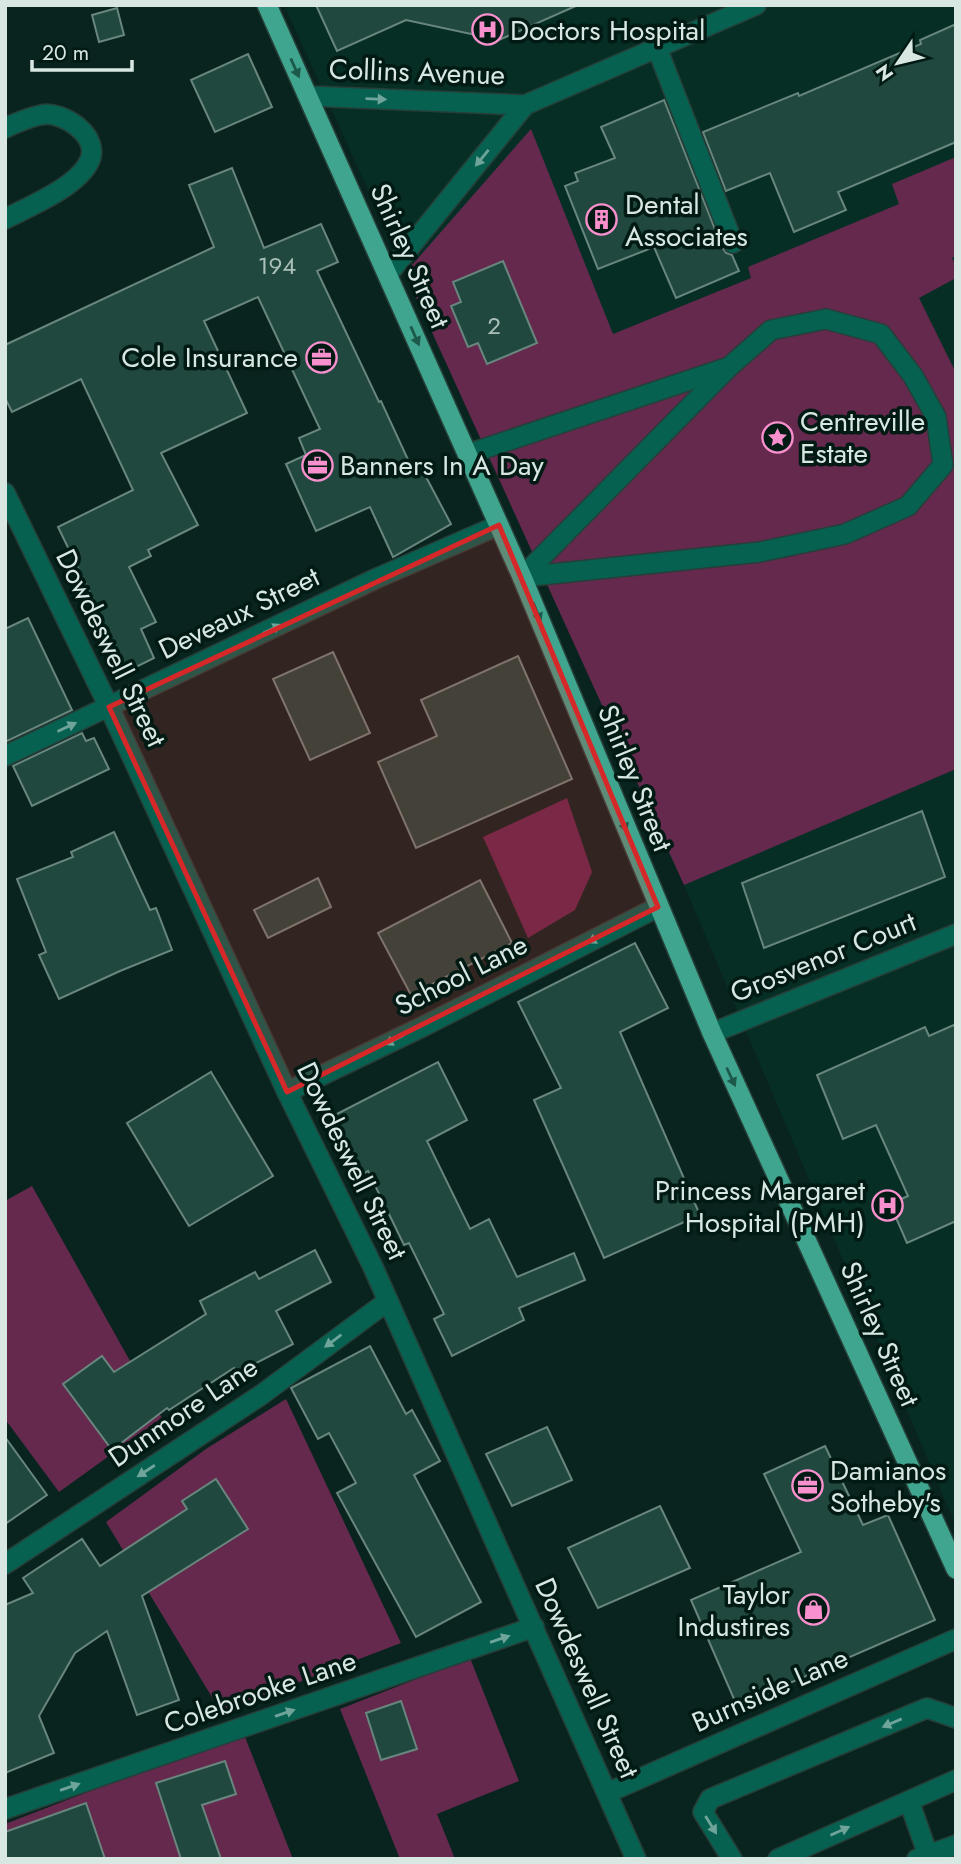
<svg xmlns="http://www.w3.org/2000/svg" width="961" height="1864" viewBox="0 0 961 1864" font-family="Jost,sans-serif">
<rect width="100%" height="100%" fill="#09241e"/>
<!-- built -->
<polygon fill="#072e25" points="284,5 956,5 956,1526 684,885"/>
<!-- green -->
<g fill="#65294e">
<polygon points="531,129 613,334 751,278 748,267 899,204 892,184 956,157 956,255 952,258 956,266 956,278 919,298 956,373 956,769 684,885 405,273"/>
<polygon points="567,798 592,872 575,910 528,938 483,837"/>
<polygon points="32,1186 162,1418 59,1492 5,1419 5,1201"/>
<polygon points="286,1399 401,1643 221,1712 106,1522 206,1449"/>
<polygon points="470,1658 519,1781 437,1814 455,1859 400,1859 340,1709"/>
<polygon points="243,1732 293,1859 5,1859 5,1824"/>
</g>
<!-- building -->
<g fill="#20483e" stroke="#69867e" stroke-width="2">
<polygon points="316,5 578,5 499,40 406,20 337,51"/>
<polygon points="117,8 124,35 99,42 92,15"/>
<polygon points="956,24 956,142 838,192 846,210 794,232 770,173 726,191 703,132 798,93 799,96 921,44 920,40"/>
<polygon points="248,54 272,107 215,132 191,80"/>
<polygon points="664,100 722,247 726,253 732,255 739,271 676,298 654,247 598,269 565,186 578,181 575,173 615,158 601,127"/>
<polygon points="232,168 264,248 321,224 338,262 317,271 379,402 381,401 410,464 417,460 451,524 393,557 370,507 316,531 286,464 306,455 299,438 320,429 258,297 204,321 247,413 161,453 198,525 148,550 151,556 129,567 156,622 141,629 154,658 124,673 91,605 95,603 58,527 133,490 81,379 12,412 5,398 5,345 214,247 189,185"/>
<polygon points="503,261 537,343 487,364 478,343 468,347 451,306 461,302 453,282"/>
<polygon points="28,618 72,710 5,742 5,629"/>
<polygon points="333,652 370,733 310,760 273,679"/>
<polygon points="518,656 572,779 416,848 378,762 437,736 421,700"/>
<polygon points="82,733 86,741 94,738 109,769 32,806 13,766"/>
<polygon points="922,811 945,877 764,948 742,883"/>
<polygon points="114,832 150,910 156,908 172,950 120,971 59,999 39,955 46,952 17,879 73,857 71,852"/>
<polygon points="318,878 331,907 268,938 254,910"/>
<polygon points="480,880 512,943 411,995 378,933"/>
<polygon points="635,943 668,1008 620,1032 700,1215 604,1258 534,1100 561,1088 518,1002"/>
<polygon points="956,1024 956,1221 907,1243 890,1204 908,1196 876,1125 843,1139 817,1075 925,1027 929,1036"/>
<polygon points="438,1062 467,1120 427,1141 470,1229 489,1219 517,1277 574,1253 585,1280 519,1308 524,1320 452,1356 434,1319 444,1314 409,1243 404,1245 368,1171 361,1175 331,1117"/>
<polygon points="211,1072 273,1176 189,1226 127,1123"/>
<polygon points="315,1250 331,1282 276,1311 293,1344 237,1373 234,1368 169,1410 167,1408 112,1450 63,1384 102,1356 114,1372 206,1314 200,1301 255,1272 259,1279"/>
<polygon points="370,1346 406,1414 412,1410 440,1461 414,1475 481,1602 416,1637 337,1493 356,1483 329,1433 318,1439 291,1388"/>
<polygon points="547,1427 572,1480 512,1506 486,1454"/>
<polygon points="5,1437 47,1495 5,1524"/>
<polygon points="825,1446 863,1525 888,1515 935,1620 737,1706 691,1600 801,1552 764,1474"/>
<polygon points="216,1479 248,1529 142,1596 179,1700 137,1715 107,1631 75,1653 39,1716 54,1753 5,1773 5,1605 33,1593 23,1578 82,1539 100,1566 187,1509 182,1501"/>
<polygon points="660,1506 690,1568 598,1608 568,1548"/>
<polygon points="401,1701 417,1749 381,1760 366,1713"/>
<polygon points="225,1761 236,1794 202,1805 221,1859 181,1859 156,1783"/>
<polygon points="86,1803 105,1859 5,1859 5,1832"/>
</g>
<g fill="none" stroke-linecap="round" stroke-linejoin="round">
<defs>
<g id="service">
<polyline points="657,48 733,243"/>
<path d="M5,128C16,123 29,117 41,115C63,110 102,137 89,162C77,187 30,206 5,219"/>
<polygon points="826,319 881,334 913,376 936,417 943,465 908,506 845,534 760,552 522,577 728,368 771,330"/>
<polyline points="468,454 726,368"/>
<polyline points="712,1033 956,934"/>
<polyline points="909,1801 928,1855"/>
<polyline points="732,1859 703,1812 710,1799 927,1708 956,1718"/>
<polyline points="778,1859 956,1780"/>
</g>
<g id="minor">
<polyline points="5,493 109,707 287,1092 373,1267 636,1859"/>
<polyline points="5,756 375,579 499,525"/>
<polyline points="287,1092 424,1026 658,907"/>
<polyline points="5,1564 261,1395 388,1301"/>
<polyline points="607,1793 956,1639"/>
<polyline points="5,1809 534,1627"/>
<polyline points="917,1859 956,1845"/>
</g>
<g id="tertiary">
<polyline points="308,96 525,105 756,5"/>
<polyline points="388,274 525,105"/>
</g>
<polyline id="trunk" points="267,5 522,577 712,1033 956,1569"/>
</defs>
<!-- service casing -->
<use href="#service" stroke="#263f39" stroke-width="22"/>
<!-- minor casing -->
<use href="#minor" stroke="#263f39" stroke-width="22"/>
<!-- tertiary casing -->
<use href="#tertiary" stroke="#263f39" stroke-width="22"/>
<!-- trunk casing -->
<use href="#trunk" stroke="#263f39" stroke-width="22"/>
<!-- service -->
<use href="#service" stroke="#066151" stroke-width="19"/>
<!-- minor -->
<use href="#minor" stroke="#066151" stroke-width="19"/>
<!-- tertiary -->
<use href="#tertiary" stroke="#066151" stroke-width="19"/>
<!-- trunk -->
<use href="#trunk" stroke="#40a58e" stroke-width="19"/>
</g>
<!-- one-way arrows -->
<defs><path id="oneway-solid" d="M-6-.8H1V-3.2L6.5 0L1 3.2V.8H-6Z" transform="scale(1.75)"/></defs>
<g fill="#1d594b">
<use href="#oneway-solid" transform="translate(295 68) rotate(66)"/>
<use href="#oneway-solid" transform="translate(415 336) rotate(66)"/>
<use href="#oneway-solid" transform="translate(537 612) rotate(68)"/>
<use href="#oneway-solid" transform="translate(623 822) rotate(68)"/>
<use href="#oneway-solid" transform="translate(731 1077) rotate(65)"/>
</g>
<g fill="#6fa49a">
<use href="#oneway-solid" transform="translate(376 99) rotate(2)"/>
<use href="#oneway-solid" transform="translate(482 158) rotate(129)"/>
<use href="#oneway-solid" transform="translate(272 629) rotate(-26)"/>
<use href="#oneway-solid" transform="translate(67 727) rotate(-25)"/>
<use href="#oneway-solid" transform="translate(597 938) rotate(153)"/>
<use href="#oneway-solid" transform="translate(394 1040) rotate(154)"/>
<use href="#oneway-solid" transform="translate(333 1341) rotate(143)"/>
<use href="#oneway-solid" transform="translate(146 1471) rotate(147)"/>
<use href="#oneway-solid" transform="translate(500 1639) rotate(-19)"/>
<use href="#oneway-solid" transform="translate(285 1713) rotate(-19)"/>
<use href="#oneway-solid" transform="translate(892 1723) rotate(157)"/>
<use href="#oneway-solid" transform="translate(70 1787) rotate(-19)"/>
<use href="#oneway-solid" transform="translate(711 1825) rotate(58)"/>
<use href="#oneway-solid" transform="translate(840 1831) rotate(-24)"/>
</g>
<!-- marked area -->
<path fill="#d62828" fill-opacity="0.2" stroke="#d62828" stroke-width="5" stroke-linejoin="round" d="M499,525L658,907L287,1092L109,707Z"/>
<!-- icons -->
<defs>
<symbol id="hospital-ring" viewBox="-11 -11 22 22"><circle r="9.5" fill="#011a14" stroke="#f890cd" stroke-width="1.5"/><path d="M-5-5h3v3.5h4V-5h3V5h-3V1.5h-4V5h-3Z" fill="#f890cd"/></symbol>
<symbol id="building-ring" viewBox="-11 -11 22 22"><circle r="9.5" fill="#011a14" stroke="#f890cd" stroke-width="1.5"/><path d="M-4-6H4V6H1V3H-1V6H-4ZM-2.5-4.3h1.7v1.8h-1.7ZM.8-4.3h1.7v1.8H.8ZM-2.5-1h1.7V.8h-1.7ZM.8-1h1.7V.8H.8Z" fill="#f890cd"/></symbol>
<symbol id="office-ring" viewBox="-11 -11 22 22"><circle r="9.5" fill="#011a14" stroke="#f890cd" stroke-width="1.5"/><path d="M-6-3h4V-5.5h4V-3h4V5H-6ZM-1-4.5V-3h2v-1.5ZM-6 0V1H6V0Z" fill="#f890cd"/></symbol>
<symbol id="sight-ring" viewBox="-11 -11 22 22"><circle r="9.5" fill="#011a14" stroke="#f890cd" stroke-width="1.5"/><path d="M0-6L1.8-2.2L6-1.7L2.9 1.2L3.7 5.4L0 3.3L-3.7 5.4L-2.9 1.2L-6-1.7L-1.8-2.2Z" fill="#f890cd"/></symbol>
<symbol id="shop-ring" viewBox="-11 -11 22 22"><circle r="9.5" fill="#011a14" stroke="#f890cd" stroke-width="1.5"/><path d="M-5-2.5h2.3a2.7 3.5 0 0 1 5.4 0H5L5.5 6h-11ZM-1.5-2.5h3a1.5 2.3 0 0 0-3 0Z" fill="#f890cd"/></symbol>
</defs>
<g fill-rule="evenodd">
<use href="#hospital-ring" x="470" y="12" width="35" height="35"/>
<use href="#building-ring" x="584" y="202" width="35" height="35"/>
<use href="#office-ring" x="304" y="340" width="35" height="35"/>
<use href="#sight-ring" x="760" y="420" width="35" height="35"/>
<use href="#office-ring" x="300" y="448" width="35" height="35"/>
<use href="#hospital-ring" x="870" y="1188" width="35" height="35"/>
<use href="#office-ring" x="790" y="1468" width="35" height="35"/>
<use href="#shop-ring" x="796" y="1592" width="35" height="35"/>
</g>
<g text-anchor="middle" dominant-baseline="central" stroke-width="7" stroke-linejoin="round" paint-order="stroke">
<!-- number labels -->
<g font-size="24" fill="#aabfb9">
<text x="277" y="265">194</text>
<text x="494" y="325">2</text>
</g>
<!-- poi labels -->
<g font-size="28" fill="#d8e7e2" stroke="#011a14" text-anchor="start">
<text x="510" y="30">Doctors Hospital</text>
<text x="625" y="204">Dental<tspan x="625" dy="32">Associates</tspan></text>
<text x="298" y="357" text-anchor="end">Cole Insurance</text>
<text x="800" y="421">Centreville<tspan x="800" dy="32">Estate</tspan></text>
<text x="340" y="465">Banners In A Day</text>
<text x="865" y="1190" text-anchor="end">Princess Margaret<tspan x="865" dy="32">Hospital (PMH)</tspan></text>
<text x="830" y="1470">Damianos<tspan x="830" dy="32">Sotheby's</tspan></text>
<text x="790" y="1594" text-anchor="end">Taylor<tspan x="790" dy="32">Industires</tspan></text>
</g>
<!-- street labels -->
<g font-size="28" fill="#d8e7e2" stroke="#011a14">
<text transform="translate(417 72) rotate(2)">Collins Avenue</text>
<text transform="translate(410 256) rotate(66)">Shirley Street</text>
<text transform="translate(239 613) rotate(-26)">Deveaux Street</text>
<text transform="translate(111 648) rotate(64)">Dowdeswell Street</text>
<text transform="translate(635 778) rotate(68)">Shirley Street</text>
<text transform="translate(823 957) rotate(-22)">Grosvenor Court</text>
<text transform="translate(461 975) rotate(-27)">School Lane</text>
<text transform="translate(352 1161) rotate(64)">Dowdeswell Street</text>
<text transform="translate(880 1334) rotate(66)">Shirley Street</text>
<text transform="translate(183 1412) rotate(-34)">Dunmore Lane</text>
<text transform="translate(587 1678) rotate(66)">Dowdeswell Street</text>
<text transform="translate(770 1690) rotate(-24)">Burnside Lane</text>
<text transform="translate(260 1692) rotate(-19)">Colebrooke Lane</text>
</g>
</g>
<!-- border -->
<rect width="961" height="1864" fill="none" stroke="#d8e7e2" stroke-width="14"/>
<!-- north arrow -->
<g transform="translate(898 63) rotate(235)" stroke="#011a14" stroke-width="5" paint-order="stroke">
<path d="M0-5L12 26L0 18L-12 26Z" fill="#d8e7e2"/>
<text y="-10" font-size="19" font-weight="bold" text-anchor="middle" fill="#d8e7e2">N</text>
</g>
<!-- scale -->
<path d="M32 60v10h100v-10" fill="none" stroke="#d8e7e2" stroke-width="3.5"/>
<text x="42" y="60" font-size="21" fill="#d8e7e2" stroke="#011a14" stroke-width="5" paint-order="stroke">20 m</text>
</svg>
